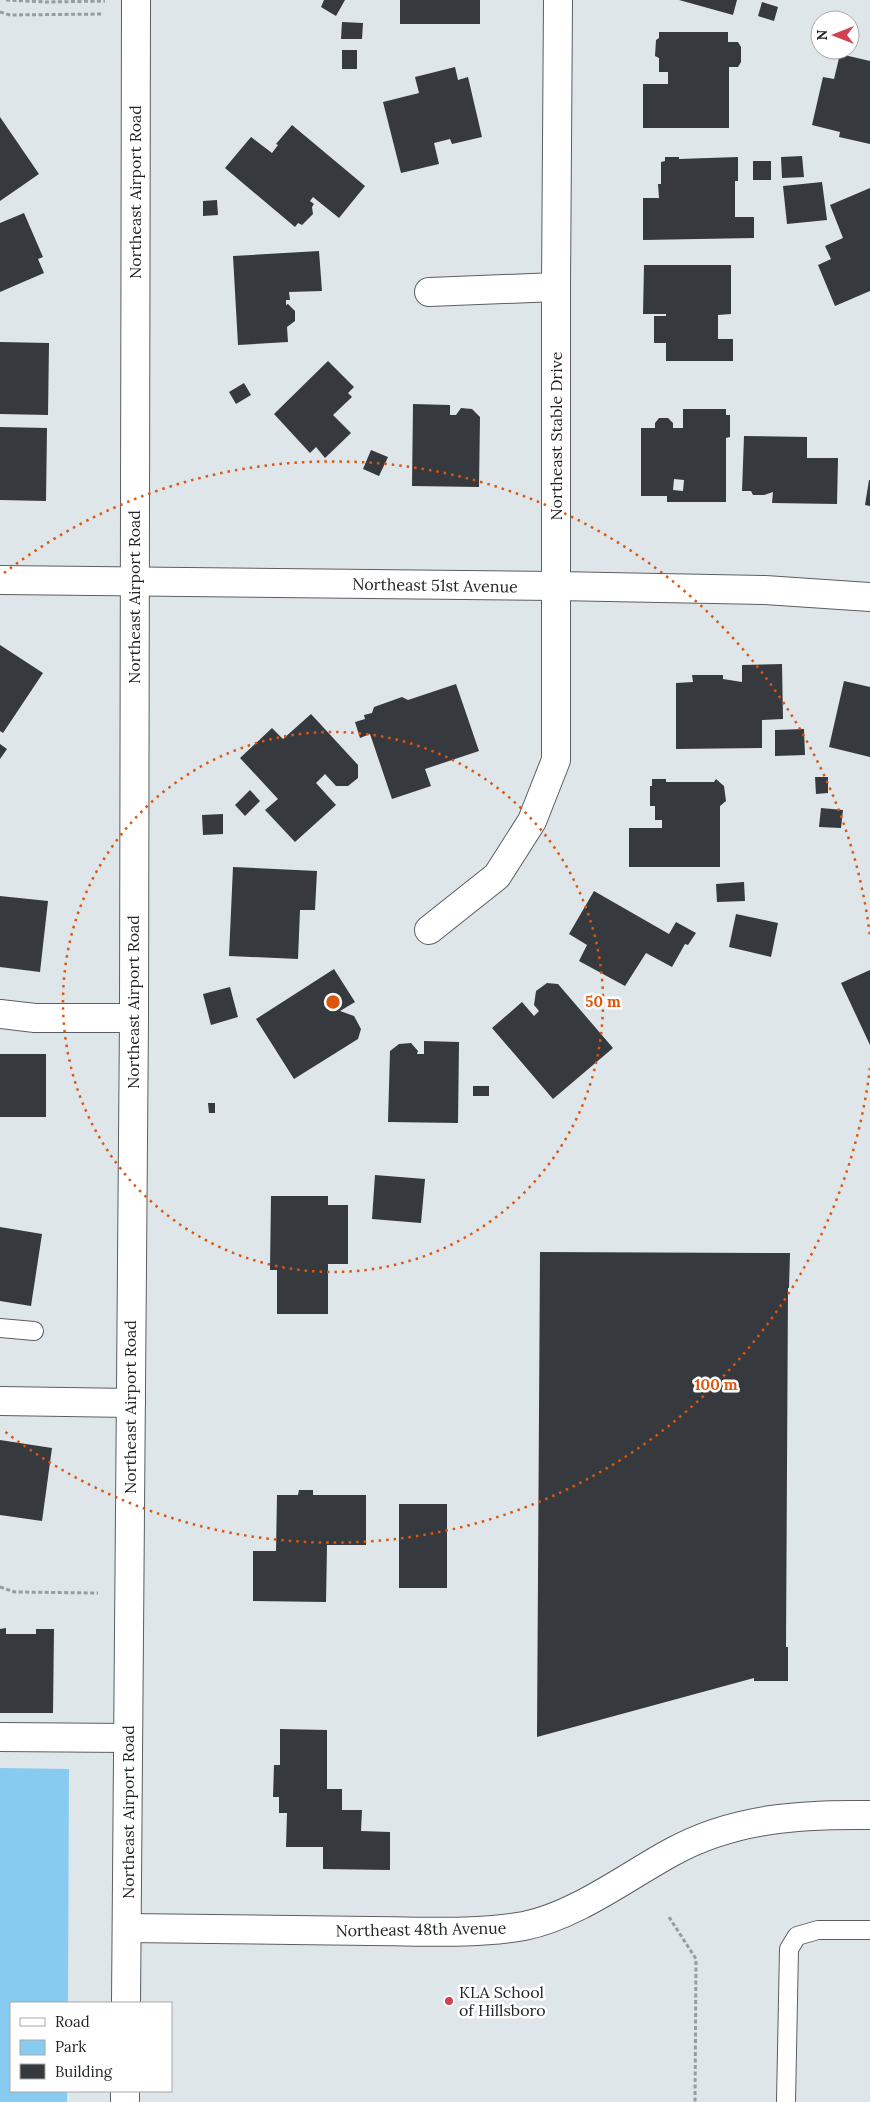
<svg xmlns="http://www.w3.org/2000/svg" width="870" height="2102" viewBox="0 0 870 2102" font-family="Lora,serif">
<rect width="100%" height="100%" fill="#dfe6ea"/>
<!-- green -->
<polygon fill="#88cbf1" points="0,1768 69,1769 68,2003 11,2003 11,2091 67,2091 67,2102 0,2102"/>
<!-- building -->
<g fill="#36393d" fill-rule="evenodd">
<polygon points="324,0 345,0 336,16 321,7"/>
<rect x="400" y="0" width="80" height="24"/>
<polygon points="679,0 737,0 733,15"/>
<polygon points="762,2 778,7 774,21 758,16"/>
<polygon points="342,22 363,23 362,39 341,39"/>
<polygon points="659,32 728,32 728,42 738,42 741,47 741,62 738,67 729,67 729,128 643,128 643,84 668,84 668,72 659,72 659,58 655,56 656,40 659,38"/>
<rect x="342" y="50" width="15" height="19"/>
<polygon points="840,54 870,61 870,144 839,137 840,132 812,125 823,77 834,79"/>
<polygon points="455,67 458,80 468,77 482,137 452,144 450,139 434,143 439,164 401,173 383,102 419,93 415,77"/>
<polygon points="0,117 39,174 0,201"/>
<polygon points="292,125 365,186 339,218 313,197 310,201 314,204 312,207 313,214 302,225 298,223 295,227 225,168 251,137 272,153 278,145 276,144"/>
<polygon points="802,156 804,177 782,178 781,157"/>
<polygon points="665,157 679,157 679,159 738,157 738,181 735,181 735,217 754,217 754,238 643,240 643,198 659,198 658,184 661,184 661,162 665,161"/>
<rect x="753" y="161" width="18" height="19"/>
<polygon points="822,182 827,220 787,224 783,186"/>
<polygon points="870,188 870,291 835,306 818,265 831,259 825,246 843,238 830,205"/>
<polygon points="217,200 218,215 203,216 203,201"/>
<polygon points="24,213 43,257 38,259 44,273 0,292 0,223"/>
<polygon points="319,251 322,291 289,292 290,300 286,300 286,305 288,304 295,311 295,321 287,327 288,342 238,345 233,256"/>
<polygon points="644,265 731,265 731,314 718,315 718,339 733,339 733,361 666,361 666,343 654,343 654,316 666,316 666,314 643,314"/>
<polygon points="0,342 49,343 48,415 0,414"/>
<polygon points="328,361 354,387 348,393 352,397 333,415 351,433 325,458 316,447 310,453 274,414"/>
<polygon points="244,383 251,395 236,404 229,392"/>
<polygon points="413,404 450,405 450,415 456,415 461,408 472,409 480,417 479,487 412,486"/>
<path d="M683,409H726V415H730V437L726,438V502H667V496H641V428H655V423L659,418H668L673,423V428H683ZM674,479L684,480L683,491L673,490Z"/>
<polygon points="0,427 47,428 46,501 0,500"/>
<polygon points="744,436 807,437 807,458 838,458 837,504 772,503 773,492 764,495 753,495 751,491 742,491"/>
<polygon points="371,450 388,457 379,476 363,469"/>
<polygon points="869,480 870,480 870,506 865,505"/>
<polygon points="0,645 43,673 3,733 0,731"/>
<polygon points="782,664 783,719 762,720 762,748 676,749 676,683 693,682 692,675 723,675 723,679 742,682 742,665"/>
<polygon points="844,681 870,687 870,757 829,747"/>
<polygon points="456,684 479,751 425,769 431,786 392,799 370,734 360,738 355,722 365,719 364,715 372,713 374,707 402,697 408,700"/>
<polygon points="311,714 358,765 358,778 348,786 336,786 325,774 316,783 336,805 295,842 265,810 278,799 240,758 272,728 283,739"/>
<polygon points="804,729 805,755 775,756 775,730"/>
<polygon points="0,744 7,749 0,759"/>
<polygon points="815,777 828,777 828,793 816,794"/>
<polygon points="652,779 666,779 666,782 714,782 716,779 724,786 726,801 720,806 720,867 629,867 629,828 662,828 662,820 655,820 655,806 650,806 650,786 652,786"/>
<polygon points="250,790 260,801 245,816 235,805"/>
<polygon points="821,808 843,810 841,828 819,827"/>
<polygon points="223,814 223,834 203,835 202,815"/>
<polygon points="233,867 317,871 315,910 300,910 298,959 229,956"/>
<polygon points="744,882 745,901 717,902 716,884"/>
<polygon points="594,891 669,934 676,922 696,933 688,945 685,944 672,967 646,953 625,986 579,961 587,945 569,934"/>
<polygon points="0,896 48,901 40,972 0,967"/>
<polygon points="736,914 778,923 771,957 729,947"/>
<polygon points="334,969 355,1002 340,1011 354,1016 361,1029 358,1039 294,1079 256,1019"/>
<polygon points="870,970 870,1045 841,983"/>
<polygon points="547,983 558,984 613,1048 553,1099 492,1028 522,1002 534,1016 539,1011 534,1005 536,991"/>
<polygon points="230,987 238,1017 211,1025 203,994"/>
<polygon points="424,1041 459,1042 458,1123 388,1122 390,1051 399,1044 411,1043 418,1051 417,1054 424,1054"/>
<rect x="0" y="1054" width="46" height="63"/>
<rect x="473" y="1086" width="16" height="10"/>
<polygon points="208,1103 215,1103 215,1113 209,1113"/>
<polygon points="375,1175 425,1179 421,1223 372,1219"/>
<polygon points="271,1196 328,1196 328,1205 348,1205 348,1264 328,1264 328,1314 277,1314 277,1270 270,1270"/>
<polygon points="0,1227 42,1234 31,1306 0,1301"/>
<polygon points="540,1252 790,1253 789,1288 788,1288 786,1647 788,1647 788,1681 754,1681 754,1678 537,1737"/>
<polygon points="0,1440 52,1448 42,1521 0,1515"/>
<polygon points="299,1490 313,1490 313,1495 366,1495 366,1545 327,1545 326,1602 253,1601 253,1551 276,1551 277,1495 298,1495"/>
<rect x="399" y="1504" width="48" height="84"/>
<polygon points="6,1628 6,1634 36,1634 36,1629 54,1629 53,1713 0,1713 0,1629"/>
<polygon points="280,1729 327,1730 327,1789 342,1789 342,1810 362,1810 361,1831 390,1832 390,1870 323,1869 323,1847 286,1847 287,1813 279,1813 279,1797 273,1797 274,1765 280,1765"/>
</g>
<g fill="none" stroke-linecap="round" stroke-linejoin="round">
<defs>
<g id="service">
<polyline points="0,1328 34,1331"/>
<polyline points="786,2102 789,1949 797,1936 818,1930 870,1930"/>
</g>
<g id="minor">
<polyline points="429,292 556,287"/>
<polyline points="0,580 556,586 765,590 870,597"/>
<polyline points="429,930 497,876 532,821 556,760 556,287 558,0"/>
<polyline points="0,1014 35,1018 134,1018"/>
<polyline points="0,1401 131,1403"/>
<polyline points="0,1737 128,1738"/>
</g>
<g id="tertiary">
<path d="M127,1928C208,1929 289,1930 370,1931C420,1931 474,1935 524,1926C575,1916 626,1877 672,1852C734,1818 801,1814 870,1815"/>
<polyline points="126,2003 134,1018 136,0"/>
<polyline points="125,2102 125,2091"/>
</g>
</defs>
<!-- service casing -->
<use href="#service" stroke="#595f62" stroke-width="20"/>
<!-- minor casing -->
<use href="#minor" stroke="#595f62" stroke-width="30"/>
<!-- tertiary casing -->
<use href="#tertiary" stroke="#595f62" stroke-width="30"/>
<!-- path -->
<g stroke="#969c9f" stroke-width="3" stroke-dasharray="4 2.5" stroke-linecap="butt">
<polyline points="6,0 47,2 105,1"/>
<polyline points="0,12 10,15 103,14"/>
<polyline points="0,1587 15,1592 98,1593"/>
<polyline points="669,1917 696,1959 695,2102"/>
</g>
<!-- service -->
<use href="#service" stroke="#fff" stroke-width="18"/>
<!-- minor -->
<use href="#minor" stroke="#fff" stroke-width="28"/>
<!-- tertiary -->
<use href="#tertiary" stroke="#fff" stroke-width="28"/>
</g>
<!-- distance rings -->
<g fill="none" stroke="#de560d" stroke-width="2.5" stroke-dasharray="2.5 5">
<circle cx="333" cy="1002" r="270"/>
<path d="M870 1068A541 541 0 0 1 4 1431M4 573A541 541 0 0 1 870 936"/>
</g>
<!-- markers -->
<circle fill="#d14153" stroke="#fff" stroke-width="2" cx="449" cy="2001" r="5"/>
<g text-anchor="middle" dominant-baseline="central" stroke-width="5" stroke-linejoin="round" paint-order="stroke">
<!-- street labels -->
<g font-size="16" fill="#222526" stroke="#fff">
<text transform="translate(135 192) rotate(-90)">Northeast Airport Road</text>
<text transform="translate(556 436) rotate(-90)">Northeast Stable Drive</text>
<text transform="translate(435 585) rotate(1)">Northeast 51st Avenue</text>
<text transform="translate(134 597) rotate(-90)">Northeast Airport Road</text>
<text transform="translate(133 1002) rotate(-90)">Northeast Airport Road</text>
<text transform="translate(130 1407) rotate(-90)">Northeast Airport Road</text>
<text transform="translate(128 1812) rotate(-90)">Northeast Airport Road</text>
<text transform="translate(421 1929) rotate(-1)">Northeast 48th Avenue</text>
</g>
<!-- poi labels -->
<g font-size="16" fill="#222526" stroke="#fff" text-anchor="start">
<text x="459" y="1992">KLA School<tspan x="459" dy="18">of Hillsboro</tspan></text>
</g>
</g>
<circle cx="333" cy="1002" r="8" fill="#de560d" stroke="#fff" stroke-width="2.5"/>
<g font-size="15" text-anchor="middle" font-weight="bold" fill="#de560d" stroke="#fff" stroke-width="5" stroke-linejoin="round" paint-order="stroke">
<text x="603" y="1007">50 m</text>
<text x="716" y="1390">100 m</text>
</g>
<!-- legend -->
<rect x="10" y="2002" width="162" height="90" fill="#ffffff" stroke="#a7a8a8"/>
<rect x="20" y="2018" width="25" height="8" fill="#ffffff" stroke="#a7a8a8"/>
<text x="55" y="2027" font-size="15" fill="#222526">Road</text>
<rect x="20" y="2040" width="25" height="15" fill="#88cbf1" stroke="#a7a8a8"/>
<text x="55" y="2052" font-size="15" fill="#222526">Park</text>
<rect x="20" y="2064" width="25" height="15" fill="#36393d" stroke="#a7a8a8"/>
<text x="55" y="2077" font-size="15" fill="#222526">Building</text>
<!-- north arrow -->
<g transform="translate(835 35) rotate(270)"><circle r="24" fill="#ffffff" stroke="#a7a8a8"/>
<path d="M0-4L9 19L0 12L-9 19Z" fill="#d14153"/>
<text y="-8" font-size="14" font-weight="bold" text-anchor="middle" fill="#222526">N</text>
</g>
</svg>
